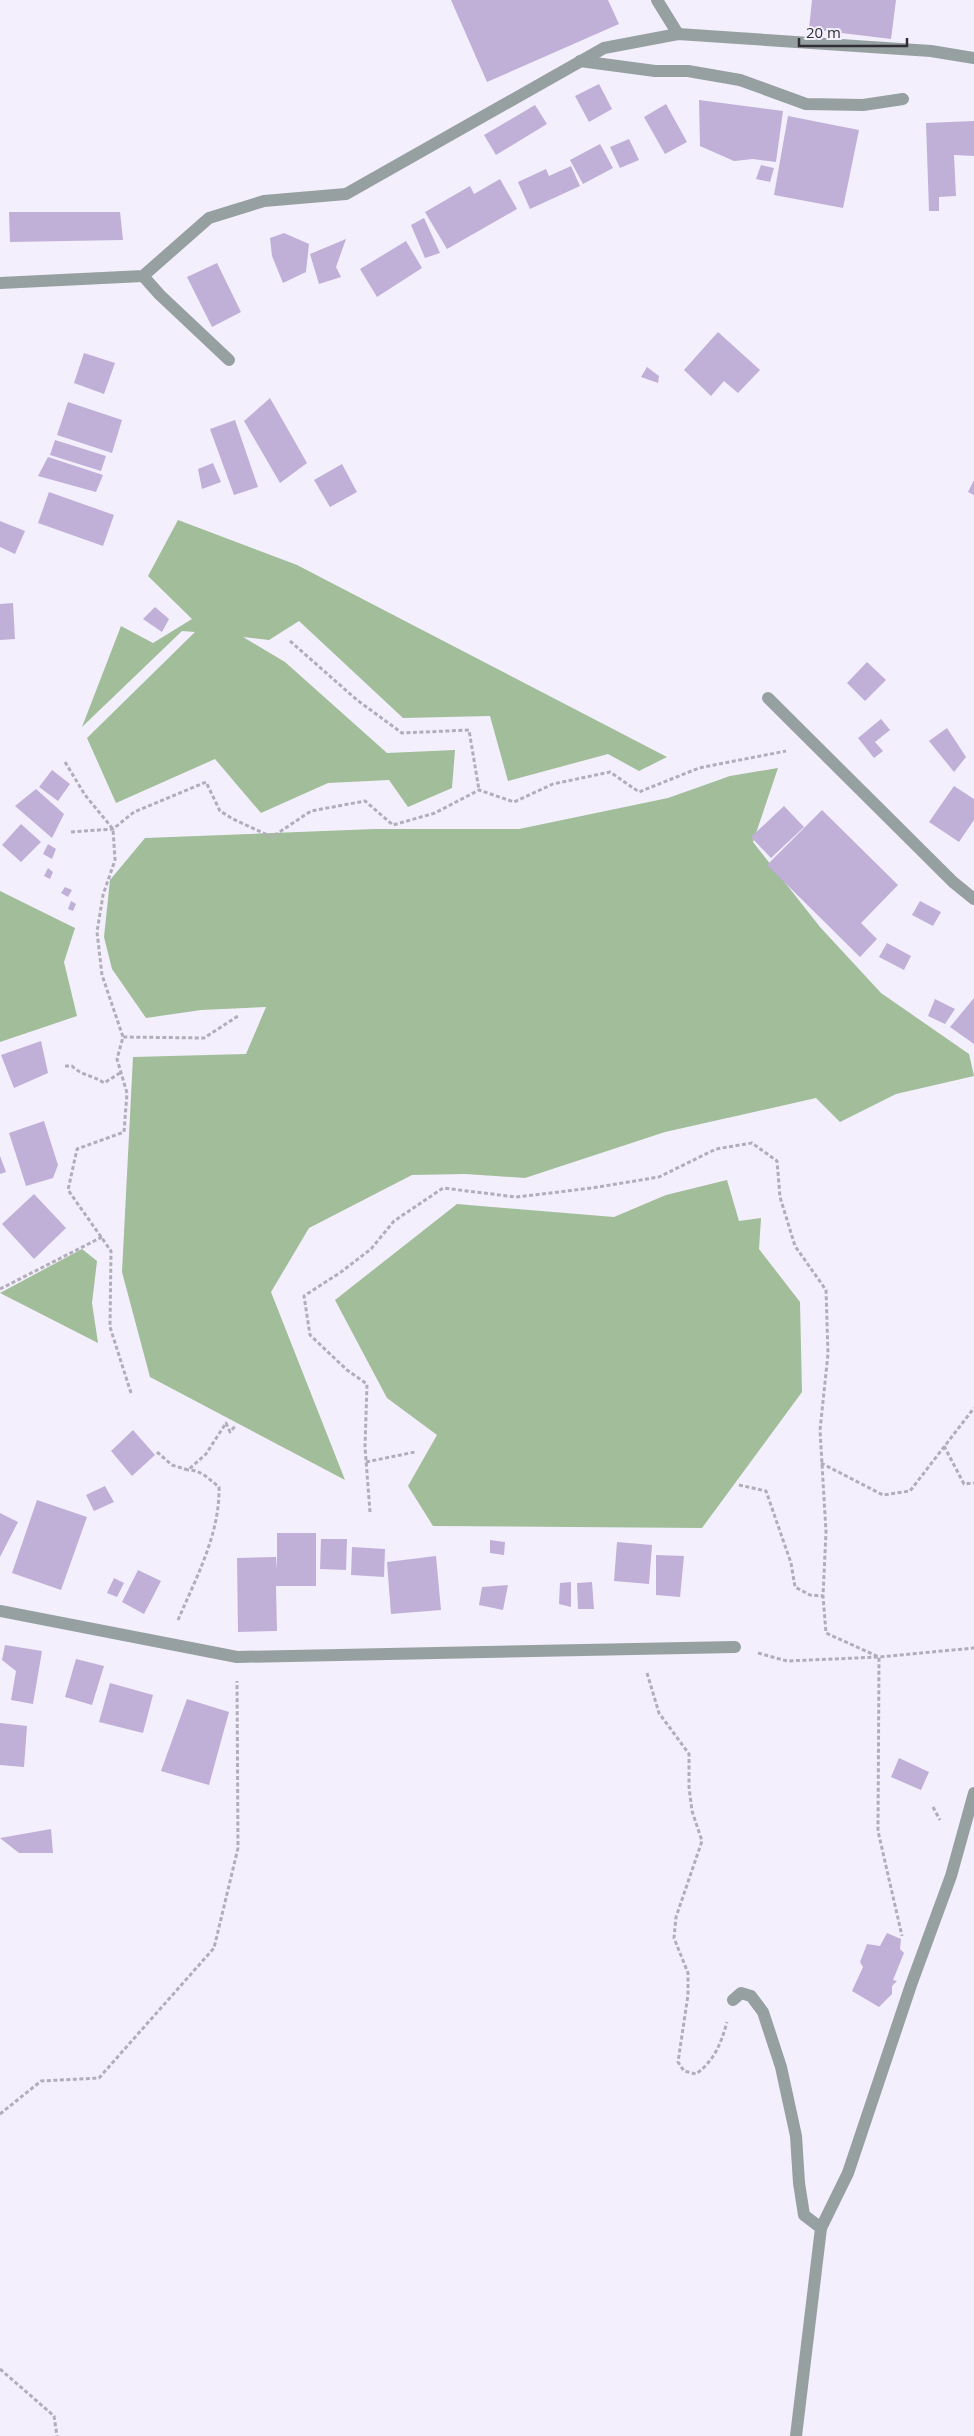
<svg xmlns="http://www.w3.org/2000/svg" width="974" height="2436" viewBox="0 0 974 2436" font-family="'Open Sans',sans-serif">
<rect width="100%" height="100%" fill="#f4effd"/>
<!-- forest -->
<g fill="#a1bd99">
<polygon points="178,520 297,565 667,757 639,771 608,754 508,781 490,716 403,718 299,621 269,640 243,637 285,662 387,753 455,750 452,788 408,807 389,780 328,783 261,813 215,759 116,803 87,738 195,632 182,631 82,727 121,626 153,643 192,619 148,576"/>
<polygon points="778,768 753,842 820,927 881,993 969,1054 974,1076 896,1094 840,1122 816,1098 665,1132 525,1178 465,1174 412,1175 309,1228 271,1292 345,1480 150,1377 122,1272 133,1057 246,1054 266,1007 201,1010 146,1018 112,969 104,937 110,880 145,838 375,829 519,829 668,798 730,776"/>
<polygon points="0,891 75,928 64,962 77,1016 0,1042"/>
<polygon points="727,1180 739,1221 761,1218 759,1249 800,1302 802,1392 702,1528 433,1526 408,1486 437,1435 387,1398 335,1300 457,1204 614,1217 666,1195"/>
<polygon points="82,1249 97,1261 92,1303 98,1343 0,1293"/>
</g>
<!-- building -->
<g fill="#c0b0d8">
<polygon points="451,0 608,0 619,24 487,82"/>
<polygon points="812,0 896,0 891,39 809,29"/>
<polygon points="599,84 612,109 589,122 575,96"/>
<polygon points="699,100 783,111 776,162 753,159 734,161 700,146"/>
<polygon points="666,104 687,142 665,154 644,117"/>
<polygon points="535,105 547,124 496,155 484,135"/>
<polygon points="788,116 859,130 843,208 774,195"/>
<polygon points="974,121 974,156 954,155 956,196 939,197 939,211 929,211 926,123"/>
<polygon points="629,139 639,160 620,168 610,147"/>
<polygon points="600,144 613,168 583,184 570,160"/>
<polygon points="761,165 774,168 770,182 756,179"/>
<polygon points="571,166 580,186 530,209 518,182 546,169 549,176"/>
<polygon points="500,179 517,209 447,249 425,212 470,186 474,194"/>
<polygon points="9,212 120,212 123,240 10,242"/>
<polygon points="424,218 440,253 425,258 411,225"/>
<polygon points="284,233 309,244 306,272 283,283 272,256 270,238"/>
<polygon points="346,239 336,267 341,277 319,284 310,254"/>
<polygon points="406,241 422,268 377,297 360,269"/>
<polygon points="217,263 241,312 212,327 187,277"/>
<polygon points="718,332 760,370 738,393 724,381 711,396 684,370"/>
<polygon points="84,353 115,363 104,394 74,383"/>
<polygon points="647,367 659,376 658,383 641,377"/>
<polygon points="270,398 307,463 280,483 244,421"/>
<polygon points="68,402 122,420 112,453 57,435"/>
<polygon points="235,420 258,487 234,495 210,429"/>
<polygon points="55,440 106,456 101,471 50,455"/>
<polygon points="48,457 103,475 96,492 38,476"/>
<polygon points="213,463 221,482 202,489 198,469"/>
<polygon points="342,464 357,492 330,507 314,480"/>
<polygon points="974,480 974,495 968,492"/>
<polygon points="49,492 114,515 103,546 38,523"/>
<polygon points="0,521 25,531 15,554 0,547"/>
<polygon points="13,603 15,639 0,640 0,604"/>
<polygon points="155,607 169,619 162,632 143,619"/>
<polygon points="867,662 886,680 865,701 847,683"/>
<polygon points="881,719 890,730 875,742 883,751 874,758 858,738"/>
<polygon points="947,728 966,757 954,772 929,741"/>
<polygon points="52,770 70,784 58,801 39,787"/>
<polygon points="954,786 974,799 974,820 959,842 929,822"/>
<polygon points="36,789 64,814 52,838 15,806"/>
<polygon points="784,806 804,827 771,858 751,837"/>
<polygon points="822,810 898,885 861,923 877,939 860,957 767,865"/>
<polygon points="21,824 41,842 21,862 2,845"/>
<polygon points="48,844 56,849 52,859 43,854"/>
<polygon points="48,868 53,872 50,879 44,876"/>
<polygon points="65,887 72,890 68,897 61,893"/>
<polygon points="71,901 76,904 73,911 68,909"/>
<polygon points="920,901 941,912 933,926 912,915"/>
<polygon points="887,943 911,956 904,970 879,957"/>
<polygon points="974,998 974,1044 950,1027"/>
<polygon points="935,999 955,1009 945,1024 928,1016"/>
<polygon points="41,1041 48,1073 14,1088 1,1055"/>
<polygon points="44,1121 58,1165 53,1178 26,1186 9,1133"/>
<polygon points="0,1156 6,1172 0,1174"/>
<polygon points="34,1194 66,1228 34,1259 2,1224"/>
<polygon points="133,1430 155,1455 132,1476 111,1451"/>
<polygon points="105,1486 114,1502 94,1511 86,1495"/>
<polygon points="37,1500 87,1517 61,1590 12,1573"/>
<polygon points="0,1513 18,1522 0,1557"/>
<polygon points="277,1533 316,1533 316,1586 276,1586 277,1631 238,1632 237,1558 276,1557 277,1569"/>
<polygon points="321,1539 347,1539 346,1570 320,1569"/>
<polygon points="490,1540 505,1542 504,1555 490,1553"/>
<polygon points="617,1542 652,1545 649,1584 614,1581"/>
<polygon points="352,1547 385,1549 384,1577 351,1575"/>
<polygon points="656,1555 684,1556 680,1597 656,1595"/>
<polygon points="436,1556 441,1610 391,1614 387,1562"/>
<polygon points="138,1570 161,1581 144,1614 122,1602"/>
<polygon points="114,1578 124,1583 117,1597 107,1593"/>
<polygon points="571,1582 571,1607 559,1604 560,1583"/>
<polygon points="592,1582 594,1609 578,1609 577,1583"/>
<polygon points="508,1585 503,1610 479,1605 482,1587"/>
<polygon points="5,1645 42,1651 33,1704 11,1700 16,1671 2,1660"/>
<polygon points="76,1659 104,1666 92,1705 65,1697"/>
<polygon points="110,1683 153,1695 143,1733 99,1722"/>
<polygon points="187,1699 229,1712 209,1785 161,1771"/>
<polygon points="0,1723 27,1726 24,1767 0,1765"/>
<polygon points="899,1758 929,1772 921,1790 891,1777"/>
<polygon points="51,1829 53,1853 19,1853 0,1838"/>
<polygon points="887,1933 901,1939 900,1949 904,1953 893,1980 897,1981 892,1986 892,1994 879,2007 852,1991 863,1967 860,1962 867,1944 880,1946"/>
</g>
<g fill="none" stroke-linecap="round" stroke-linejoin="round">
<!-- path -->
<g stroke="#b2aeb9" stroke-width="3" stroke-dasharray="4 2.5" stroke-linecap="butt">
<polyline points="290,641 357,700 402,733 469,730 479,790"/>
<polyline points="65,762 85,795 113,829 115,860 103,895 97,932 102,975 123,1037"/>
<polyline points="71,832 113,829 134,812 206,782 220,811 233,819 272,837 311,811 365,801 393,825 435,813 479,790 514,802 553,784 610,772 639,792 699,768 786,751"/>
<path d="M65,1066H72C82,1076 93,1075 104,1083L120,1073"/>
<polyline points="0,1289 102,1237"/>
<polyline points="131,1393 110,1327 111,1251 68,1190 77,1149 124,1132 127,1093 117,1059 123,1037 204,1038 238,1016"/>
<polyline points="944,1446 964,1484 974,1483"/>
<polyline points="157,1452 172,1465 188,1470 206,1454 226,1423 230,1432 236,1425"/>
<polyline points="366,1462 415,1452"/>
<polyline points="821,1463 883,1495 910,1491 974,1408"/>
<polyline points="739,1485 766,1491 791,1563 795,1587 810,1595 823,1596"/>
<polyline points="370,1512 365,1447 367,1384 347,1370 310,1335 304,1296 341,1272 371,1249 394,1221 443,1188 516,1197 592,1188 659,1177 716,1149 752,1143 777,1161 780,1197 795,1246 826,1290 828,1354 820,1430 826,1532 823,1596 826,1633 879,1657 878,1831 902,1936"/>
<path d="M178,1620C196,1578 220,1534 219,1487C209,1479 201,1470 188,1470"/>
<polyline points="758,1653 787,1661 879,1657 974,1648"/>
<path d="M647,1673L659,1713L689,1754V1787L692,1811L702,1841L676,1917L674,1938L688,1973V1995L678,2062L684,2071L696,2074C715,2060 721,2043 727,2022"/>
<polyline points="933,1807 940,1820"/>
<polyline points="0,2114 41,2081 99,2078 214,1948 238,1848 237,1681"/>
<polyline points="0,2369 54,2416 57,2436"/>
</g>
<!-- minor -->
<g stroke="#96a0a0" stroke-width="12">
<polyline points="657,0 678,34"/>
<polyline points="580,61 655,71 688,71 740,80 806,104 863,105 903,99"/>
<polyline points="143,276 160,295 229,360"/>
<polyline points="0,283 143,276 209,218 264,201 346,194 604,48 678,34 931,51 974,58"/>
<polyline points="768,698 953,882 974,899"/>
<polyline points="0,1611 237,1657 735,1647"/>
<polyline points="733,2000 741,1993 751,1996 763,2012 781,2067 796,2136 799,2183 804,2215 821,2228"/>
<polyline points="796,2436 821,2228 848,2173 911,1985 951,1876 974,1793"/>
</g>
</g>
<!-- scale -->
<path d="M799 38v8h108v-8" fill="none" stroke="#312e35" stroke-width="2.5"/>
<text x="806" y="38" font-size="15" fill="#312e35" stroke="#f4effd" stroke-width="4" paint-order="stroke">20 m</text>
</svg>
